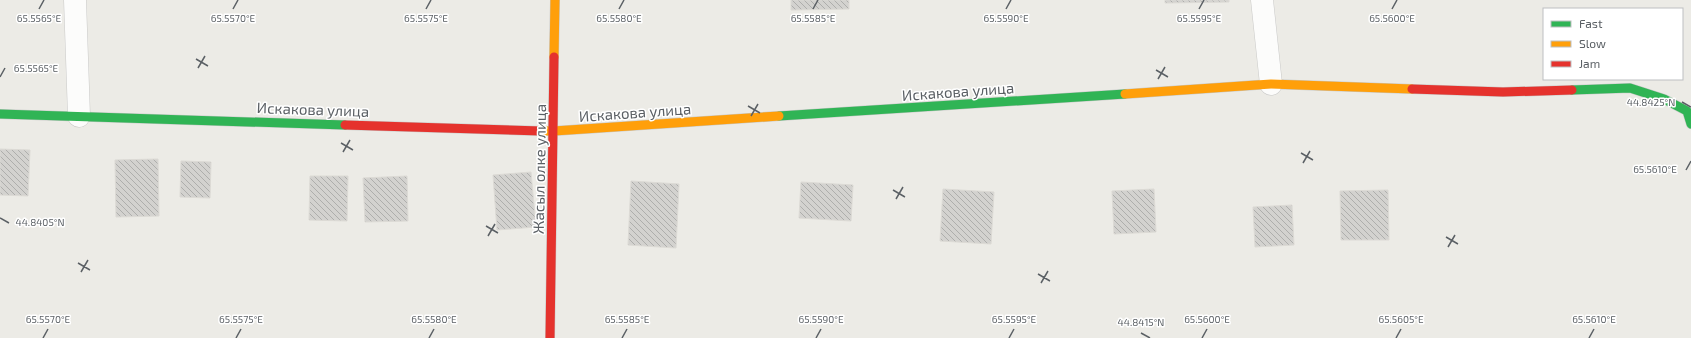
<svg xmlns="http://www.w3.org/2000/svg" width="1691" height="338" viewBox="0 0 1691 338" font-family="'Exo 2',sans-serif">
<defs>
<pattern id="building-back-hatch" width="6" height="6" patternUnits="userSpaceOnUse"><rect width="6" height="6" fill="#d3d2cf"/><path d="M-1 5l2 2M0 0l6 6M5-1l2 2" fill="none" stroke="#aeaeac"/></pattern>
</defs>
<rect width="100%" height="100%" fill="#ecebe6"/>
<!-- building -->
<g fill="url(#building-back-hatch)" stroke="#dcdad5">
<polygon points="791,0 849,0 849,9 791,10"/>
<polygon points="1165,0 1229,0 1229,2 1165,3"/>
<polygon points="0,149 30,150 28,196 0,195"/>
<polygon points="158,159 159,216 116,217 115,160"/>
<polygon points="181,161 211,162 210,198 180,197"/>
<polygon points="531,172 536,227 497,230 493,175"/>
<polygon points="310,176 348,176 347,221 309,220"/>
<polygon points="407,176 408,221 365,222 363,178"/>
<polygon points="631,181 679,184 676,248 628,245"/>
<polygon points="801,182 853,185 851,221 799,218"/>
<polygon points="943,189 994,192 991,244 940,241"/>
<polygon points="1154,189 1156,232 1114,234 1112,191"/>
<polygon points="1388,190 1389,240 1341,240 1340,191"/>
<polygon points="1292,205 1294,245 1255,247 1253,207"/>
</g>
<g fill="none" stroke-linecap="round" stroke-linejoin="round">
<defs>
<g id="street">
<polyline points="75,0 79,116"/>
<polyline points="1262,0 1271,84"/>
</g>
<g id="fast">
<polyline points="1572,90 1630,88 1664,99 1687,111 1691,124"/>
<polyline points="0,114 345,125"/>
<polyline points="779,116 1125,94"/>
</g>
<g id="slow">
<polyline points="554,57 555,0"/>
<polyline points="1125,94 1271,84 1412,89"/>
<polyline points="541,131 554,131 779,116"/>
</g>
<g id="jam">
<polyline points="1412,89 1503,92 1572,90"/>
<polyline points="345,125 541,131"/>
<polyline points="550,338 554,57"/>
</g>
</defs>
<!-- street casing -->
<use href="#street" stroke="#c9c9c8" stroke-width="23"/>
<!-- fast casing -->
<use href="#fast" stroke="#c7c8c7" stroke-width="10"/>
<!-- slow casing -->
<use href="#slow" stroke="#c7c8c7" stroke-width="10"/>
<!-- jam casing -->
<use href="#jam" stroke="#c7c8c7" stroke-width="10"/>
<!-- street -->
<use href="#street" stroke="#fcfcfb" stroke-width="22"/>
<!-- fast -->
<use href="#fast" stroke="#30b455" stroke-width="9"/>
<!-- slow -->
<use href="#slow" stroke="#ff9f0a" stroke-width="9"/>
<!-- jam -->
<use href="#jam" stroke="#e5322d" stroke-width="9"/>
</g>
<!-- ticks -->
<path fill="none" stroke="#5b6065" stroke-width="1.5" d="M39,9L44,0M233,9L238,0M426,9L431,0M619,9L624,0M813,9L818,0M1006,9L1011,0M1199,9L1204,0M1392,9L1397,0M196,59L208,66M198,68L205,56M1156,70L1168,77M0,77L5,68M1158,79L1165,67M1682,102L1691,107M748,106L760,113M751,116L758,104M341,143L353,150M343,152L350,140M1301,153L1313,160M1303,163L1310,151M1686,170L1691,161M893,190L905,197M896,199L903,187M0,218L9,223M486,226L498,233M488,236L495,224M1446,237L1458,244M1448,247L1455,235M78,263L90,270M81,272L88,260M1038,274L1050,281M1041,283L1048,271M1141,333L1150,338M43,338L48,329M236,338L241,329M429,338L434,329M622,338L627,329M816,338L821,329M1009,338L1014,329M1202,338L1207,329M1396,338L1401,329M1589,338L1594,329"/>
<g text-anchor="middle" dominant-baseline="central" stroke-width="3" stroke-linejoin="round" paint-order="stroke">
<!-- street labels -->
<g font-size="15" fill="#5b6065" stroke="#fff">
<text transform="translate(958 91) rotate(-4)">Искакова улица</text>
<text transform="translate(313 109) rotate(2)">Искакова улица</text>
<text transform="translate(635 112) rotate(-4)">Искакова улица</text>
<text transform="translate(539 169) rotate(-89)">Жасыл олке улица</text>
</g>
</g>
<g font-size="10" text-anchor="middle" fill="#5b6065" stroke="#fff" stroke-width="3" stroke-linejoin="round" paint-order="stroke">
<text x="813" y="22">65.5585°E</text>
<text x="1006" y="22">65.5590°E</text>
<text x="1199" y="22">65.5595°E</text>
<text x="39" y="22">65.5565°E</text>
<text x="233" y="22">65.5570°E</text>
<text x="426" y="22">65.5575°E</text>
<text x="619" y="22">65.5580°E</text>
<text x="1392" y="22">65.5600°E</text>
<text x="36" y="72">65.5565°E</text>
<text x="1651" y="106">44.8425°N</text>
<text x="1655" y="173">65.5610°E</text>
<text x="40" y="226">44.8405°N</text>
<text x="48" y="323">65.5570°E</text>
<text x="241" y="323">65.5575°E</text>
<text x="434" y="323">65.5580°E</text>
<text x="627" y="323">65.5585°E</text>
<text x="821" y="323">65.5590°E</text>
<text x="1014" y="323">65.5595°E</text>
<text x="1207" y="323">65.5600°E</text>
<text x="1401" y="323">65.5605°E</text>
<text x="1594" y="323">65.5610°E</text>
<text x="1141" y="326">44.8415°N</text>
</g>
<!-- legend -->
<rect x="1543" y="8" width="140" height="72" fill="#ffffff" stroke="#bdbfc1"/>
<rect x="1551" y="21" width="20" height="6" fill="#30b455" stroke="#bdbfc1"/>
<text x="1579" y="28" font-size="12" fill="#5b6065">Fast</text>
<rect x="1551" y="41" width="20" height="6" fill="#ff9f0a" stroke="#bdbfc1"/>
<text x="1579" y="48" font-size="12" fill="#5b6065">Slow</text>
<rect x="1551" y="61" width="20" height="6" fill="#e5322d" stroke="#bdbfc1"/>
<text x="1579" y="68" font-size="12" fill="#5b6065">Jam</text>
</svg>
